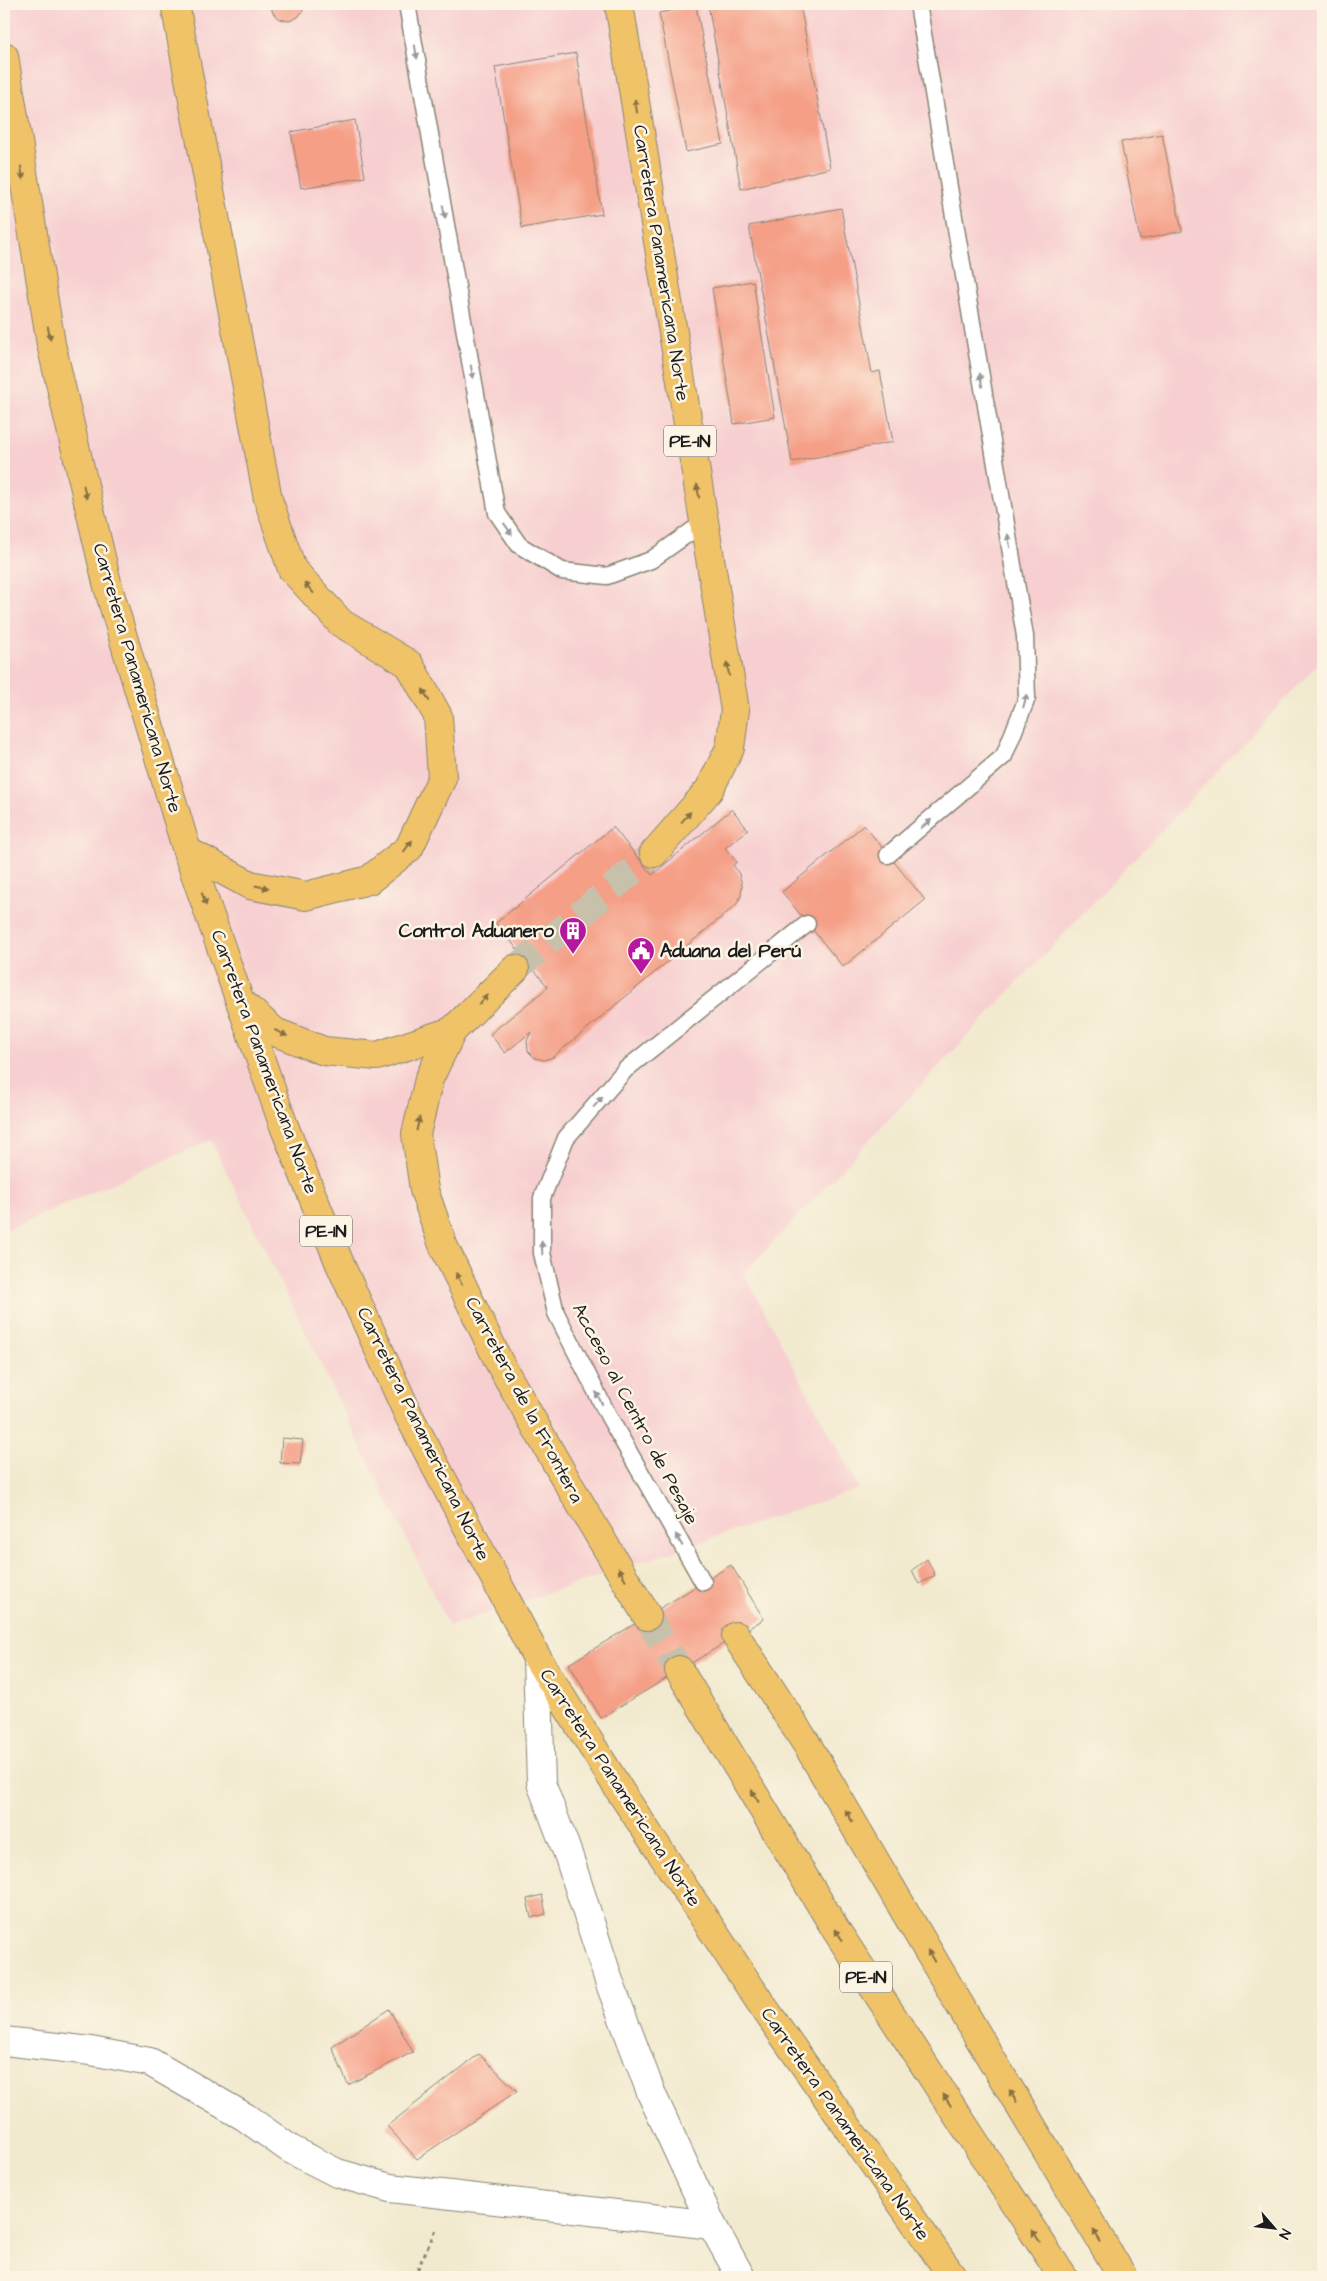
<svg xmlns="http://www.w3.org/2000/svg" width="1327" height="2281" viewBox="0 0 1327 2281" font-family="'Architects Daughter',sans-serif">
<rect width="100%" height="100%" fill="#fcf5e5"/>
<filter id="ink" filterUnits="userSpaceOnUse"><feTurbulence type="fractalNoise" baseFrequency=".02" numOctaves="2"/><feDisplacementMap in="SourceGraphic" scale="10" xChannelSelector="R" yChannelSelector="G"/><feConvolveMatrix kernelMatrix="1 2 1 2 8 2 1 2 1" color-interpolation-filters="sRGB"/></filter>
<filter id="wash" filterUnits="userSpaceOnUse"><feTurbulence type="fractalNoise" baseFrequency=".0096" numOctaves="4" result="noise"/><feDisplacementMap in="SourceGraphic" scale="20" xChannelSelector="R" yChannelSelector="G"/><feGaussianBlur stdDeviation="1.12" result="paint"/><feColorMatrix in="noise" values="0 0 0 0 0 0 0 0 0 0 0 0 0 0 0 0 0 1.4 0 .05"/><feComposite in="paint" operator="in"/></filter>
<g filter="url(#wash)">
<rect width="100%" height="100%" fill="#f2eacf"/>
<!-- built -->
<polygon fill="#f7cfd0" points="4,4 1323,4 1323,659 744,1273 859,1489 449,1626 211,1140 4,1231"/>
<g id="blocks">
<!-- building -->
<g fill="#f59f87">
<polygon points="270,4 305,4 303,10 298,17 289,21 280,19 273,13"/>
<polygon points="708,4 800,4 830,168 741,189"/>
<polygon points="696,6 723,144 686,152 659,13"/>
<polygon points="576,53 602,214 522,228 495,67"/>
<polygon points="355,120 365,177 301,188 291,132"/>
<polygon points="1162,134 1182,231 1140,240 1121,142"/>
<polygon points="841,208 872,373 880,371 893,442 792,462 749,226"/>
<polygon points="753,281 775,417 734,424 712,288"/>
<polygon points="732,809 748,830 725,848 737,862 733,865 739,874 742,885 741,896 736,905 553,1057 544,1060 535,1058 528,1051 527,1041 531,1032 505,1053 490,1034 548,987 496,923 613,827 652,875"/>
<polygon points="864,825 925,900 843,967 782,892"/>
<polygon points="282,1438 303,1440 300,1464 280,1463"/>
<polygon points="927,1559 935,1575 919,1584 912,1570"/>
<polygon points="731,1565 764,1619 601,1718 569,1664"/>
<polygon points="542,1895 546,1914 531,1918 527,1899"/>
<polygon points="389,2009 413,2052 348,2085 332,2047"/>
<polygon points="479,2054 517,2091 417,2159 387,2126"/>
</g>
</g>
</g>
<g filter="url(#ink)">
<use href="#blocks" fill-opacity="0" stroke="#878376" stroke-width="1"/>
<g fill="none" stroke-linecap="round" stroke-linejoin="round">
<!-- highway-tunnel -->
<g stroke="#c7c1ab" stroke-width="28" stroke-dasharray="28 14" stroke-linecap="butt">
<polyline points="515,969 654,853"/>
<polyline points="647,1616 679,1670"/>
</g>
<defs>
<g id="lane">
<polyline points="407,4 497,513 519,545 562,571 607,576 651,560 703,523"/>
<polyline points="888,855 1004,756 1027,698 1025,636 918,4"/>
<polyline points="703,1582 609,1417 556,1313 542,1253 542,1198 566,1138 625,1070 807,924"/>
</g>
<g id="street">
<polyline points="537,1658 541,1783 568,1854 610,1984 652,2095 712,2225 741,2277"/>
<polyline points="4,2041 91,2051 150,2062 245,2117 290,2149 337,2173 390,2188 712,2225"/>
</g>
<g id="highway">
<polyline points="175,4 268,499 292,569 341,623 409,664 438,716 442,778 409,848 369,880 306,896 250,885 187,851"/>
<polyline points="619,4 735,710 730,748 709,790 654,853"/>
<polyline points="4,56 51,344 108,587 187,851 284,1126 340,1264 409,1416 537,1658 620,1791 760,2002 953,2277"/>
<polyline points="515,969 452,1031 429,1079 416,1134 424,1190 443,1245 499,1362 565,1478 647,1616"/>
<polyline points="244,1005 275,1032 324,1051 377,1056 452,1031"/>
<polyline points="736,1636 806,1743 992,2060 1123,2277"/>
<polyline points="679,1670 836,1930 1063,2277"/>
</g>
</defs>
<!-- lane casing -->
<use href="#lane" stroke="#878376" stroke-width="19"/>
<!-- street casing -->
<use href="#street" stroke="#878376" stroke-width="30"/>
<!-- highway casing -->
<use href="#highway" stroke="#878376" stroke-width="30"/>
<!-- path -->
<polyline stroke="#878376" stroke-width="3" stroke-dasharray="4 4" stroke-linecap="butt" points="414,2277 437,2227"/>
<!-- lane -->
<use href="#lane" stroke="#fff" stroke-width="16"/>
<!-- street -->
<use href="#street" stroke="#fff" stroke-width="28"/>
<!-- highway -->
<use href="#highway" stroke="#f1c369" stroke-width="28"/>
</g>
<!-- one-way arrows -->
<defs><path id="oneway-solid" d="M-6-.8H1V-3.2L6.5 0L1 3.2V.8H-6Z" transform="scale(1.25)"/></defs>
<g fill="#999">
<use href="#oneway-solid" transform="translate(416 52) rotate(80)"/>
<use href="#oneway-solid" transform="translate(444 212) rotate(80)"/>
<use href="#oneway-solid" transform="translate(472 372) rotate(80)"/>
<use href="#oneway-solid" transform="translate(981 380) rotate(-100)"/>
<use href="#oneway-solid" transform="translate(508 529) rotate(55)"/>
<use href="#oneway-solid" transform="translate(1009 541) rotate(-100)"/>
<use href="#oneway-solid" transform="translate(1025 701) rotate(-75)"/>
<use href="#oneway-solid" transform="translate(926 824) rotate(-40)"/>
<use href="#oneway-solid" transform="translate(598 1102) rotate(-49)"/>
<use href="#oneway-solid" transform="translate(542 1248) rotate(-93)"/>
<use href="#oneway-solid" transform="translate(599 1398) rotate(-117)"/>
<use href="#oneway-solid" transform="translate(679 1540) rotate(-120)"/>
</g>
<g fill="#867042">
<use href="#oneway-solid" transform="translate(636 106) rotate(-99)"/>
<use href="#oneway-solid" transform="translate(22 173) rotate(80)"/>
<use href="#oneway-solid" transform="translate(49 333) rotate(80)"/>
<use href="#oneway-solid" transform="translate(698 491) rotate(-99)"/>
<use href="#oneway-solid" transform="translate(85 492) rotate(77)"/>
<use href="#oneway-solid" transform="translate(309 588) rotate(-132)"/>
<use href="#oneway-solid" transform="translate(728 669) rotate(-100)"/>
<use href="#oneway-solid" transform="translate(426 695) rotate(-119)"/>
<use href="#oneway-solid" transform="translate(686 817) rotate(-48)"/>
<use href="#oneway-solid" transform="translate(408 846) rotate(-53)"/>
<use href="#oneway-solid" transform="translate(262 887) rotate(11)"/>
<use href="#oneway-solid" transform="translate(204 899) rotate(70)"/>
<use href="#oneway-solid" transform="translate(483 1000) rotate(-44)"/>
<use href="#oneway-solid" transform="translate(281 1033) rotate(25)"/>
<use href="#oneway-solid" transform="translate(418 1124) rotate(-77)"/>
<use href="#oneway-solid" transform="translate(459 1279) rotate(-116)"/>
<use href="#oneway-solid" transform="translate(622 1574) rotate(-121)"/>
<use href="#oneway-solid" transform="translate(755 1796) rotate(-121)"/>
<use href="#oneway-solid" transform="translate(849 1816) rotate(-120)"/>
<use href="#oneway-solid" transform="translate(839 1935) rotate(-123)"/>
<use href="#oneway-solid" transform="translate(931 1956) rotate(-120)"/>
<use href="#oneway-solid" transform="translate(1013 2096) rotate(-121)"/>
<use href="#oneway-solid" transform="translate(947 2100) rotate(-123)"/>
<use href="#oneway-solid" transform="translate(1036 2236) rotate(-123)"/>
<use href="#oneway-solid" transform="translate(1097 2236) rotate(-122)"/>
</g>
</g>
<!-- icons -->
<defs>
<symbol id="building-pin" viewBox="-11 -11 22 30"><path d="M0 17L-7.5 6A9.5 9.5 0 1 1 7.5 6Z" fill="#b5179e" stroke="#fcf5e5"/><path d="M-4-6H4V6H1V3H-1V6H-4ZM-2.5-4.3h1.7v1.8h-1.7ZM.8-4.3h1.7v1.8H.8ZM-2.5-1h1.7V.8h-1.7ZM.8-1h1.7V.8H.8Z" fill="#fff"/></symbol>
<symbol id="civic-pin" viewBox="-11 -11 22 30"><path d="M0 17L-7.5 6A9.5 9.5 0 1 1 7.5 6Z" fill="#b5179e" stroke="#fcf5e5"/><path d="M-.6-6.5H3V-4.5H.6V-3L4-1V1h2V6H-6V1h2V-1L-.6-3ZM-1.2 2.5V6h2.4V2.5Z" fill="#fff"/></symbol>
</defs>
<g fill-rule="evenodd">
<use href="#building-pin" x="557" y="915" width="32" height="43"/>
<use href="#civic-pin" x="625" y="935" width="32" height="43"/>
</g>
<g text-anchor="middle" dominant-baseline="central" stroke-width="5" stroke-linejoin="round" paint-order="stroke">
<!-- shield labels -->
<g fill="#fcf5e5" stroke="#5f5d58" stroke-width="1">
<rect x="664" y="425.5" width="52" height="31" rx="4"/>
<rect x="300" y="1215.5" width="52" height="31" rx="4"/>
<rect x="840" y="1961.5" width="52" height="31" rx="4"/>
</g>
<g font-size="18" font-weight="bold" fill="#1c1c1c">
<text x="690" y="441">PE-1N</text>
<text x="326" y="1231">PE-1N</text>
<text x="866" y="1977">PE-1N</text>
</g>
<!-- street labels -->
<g font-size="19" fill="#1c1c1c" stroke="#fcf5e5">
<text transform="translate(661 263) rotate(81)">Carretera Panamericana Norte</text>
<text transform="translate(137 678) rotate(74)">Carretera Panamericana Norte</text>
<text transform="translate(264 1062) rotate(70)">Carretera Panamericana Norte</text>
<text transform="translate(524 1400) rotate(62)">Carretera de la Frontera</text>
<text transform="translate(635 1414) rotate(62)">Acceso al Centro de Pesaje</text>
<text transform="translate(423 1434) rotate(64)">Carretera Panamericana Norte</text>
<text transform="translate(620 1788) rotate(57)">Carretera Panamericana Norte</text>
<text transform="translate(845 2124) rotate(55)">Carretera Panamericana Norte</text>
</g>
<!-- poi labels -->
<g font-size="19" font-weight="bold" fill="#1c1c1c" stroke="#fcf5e5" text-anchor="end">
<text x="554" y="931">Control Aduanero</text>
<text x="660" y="951" text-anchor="start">Aduana del Perú</text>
</g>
</g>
<!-- margin -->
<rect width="1327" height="2281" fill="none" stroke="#fcf5e5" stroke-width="20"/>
<!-- north arrow -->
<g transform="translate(1274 2228) rotate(118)" stroke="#fcf5e5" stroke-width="4" paint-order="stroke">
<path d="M0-4L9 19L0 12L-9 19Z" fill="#1c1c1c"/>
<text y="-8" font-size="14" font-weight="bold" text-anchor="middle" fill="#1c1c1c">N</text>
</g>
</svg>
